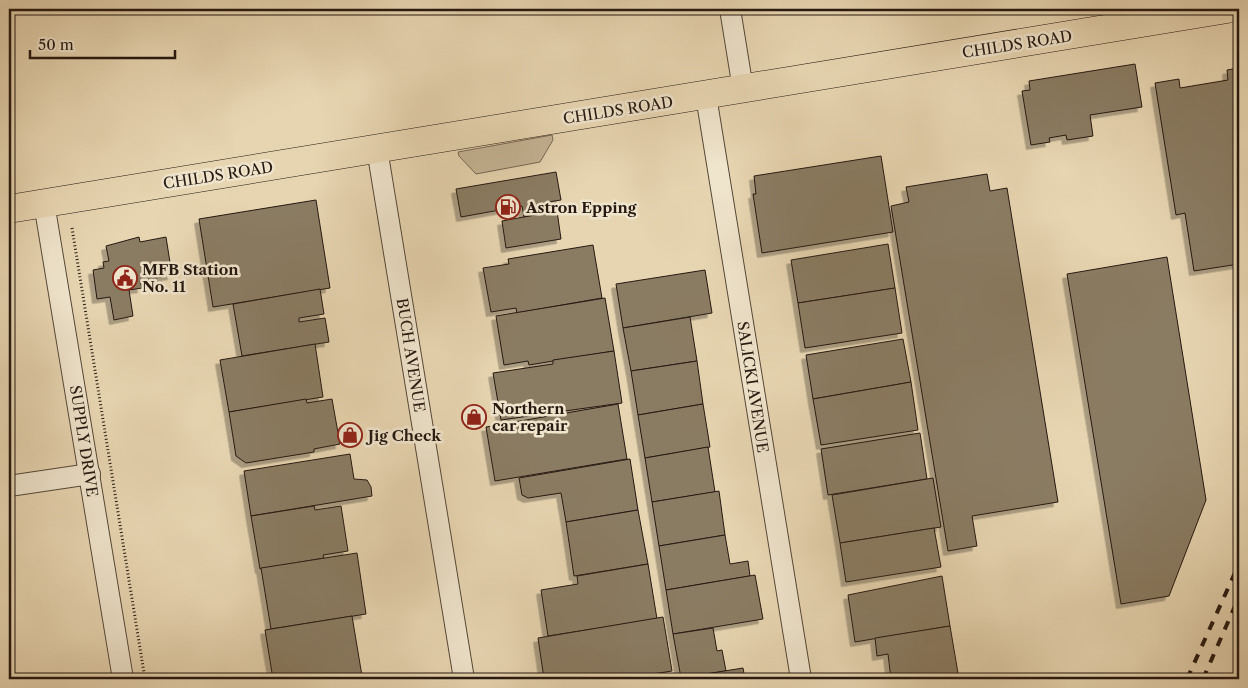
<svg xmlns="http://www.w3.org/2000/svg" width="1248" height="688" viewBox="0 0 1248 688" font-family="'Libre Caslon Text',serif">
<defs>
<filter id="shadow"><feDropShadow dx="-4.5" dy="4.5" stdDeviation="0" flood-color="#0004"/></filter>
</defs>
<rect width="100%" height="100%" fill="#e7d5b1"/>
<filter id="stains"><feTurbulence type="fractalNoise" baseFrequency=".004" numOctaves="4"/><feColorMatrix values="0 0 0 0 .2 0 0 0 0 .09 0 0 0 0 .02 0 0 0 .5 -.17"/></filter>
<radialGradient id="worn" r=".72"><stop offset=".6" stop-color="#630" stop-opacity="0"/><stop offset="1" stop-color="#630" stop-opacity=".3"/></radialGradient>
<!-- green -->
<polygon fill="#c6b596" stroke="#766754" points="552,135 553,140 540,162 476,174 459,156 458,152"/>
<!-- building -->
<g fill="#8a7b64" stroke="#261911" filter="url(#shadow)">
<polygon points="1135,64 1142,107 1090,115 1093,136 1067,140 1066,135 1049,138 1050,142 1031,145 1022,91 1030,90 1029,81"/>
<polygon points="1239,68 1239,264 1194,271 1185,213 1176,215 1155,83 1179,79 1180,88 1228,80 1227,70"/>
<polygon points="881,156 893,232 762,253 753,194 756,194 754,176"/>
<polygon points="556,172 561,200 548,202 550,213 524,217 522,206 461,217 456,189"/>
<polygon points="987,174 990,191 1007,188 1058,502 972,516 977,546 948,551 891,206 909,202 906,187"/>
<polygon points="316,200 330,288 213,307 199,219"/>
<polygon points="557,211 561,239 506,248 502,221"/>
<polygon points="139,237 140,242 166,237 172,275 140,281 142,288 129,290 133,316 114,320 110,297 97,299 93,270 104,268 103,262 109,261 106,246"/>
<polygon points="888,244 895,288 798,303 791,260"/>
<polygon points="593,245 602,298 517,313 516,308 491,312 483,268 509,264 508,259"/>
<polygon points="1167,257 1206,500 1169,596 1121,604 1067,274"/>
<polygon points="705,270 712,313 623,328 616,284"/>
<polygon points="895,288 902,333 805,348 798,303"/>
<polygon points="320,289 324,314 299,318 299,322 325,318 329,342 242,356 233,304"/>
<polygon points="605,298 614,351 529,365 528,361 504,365 496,316"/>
<polygon points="690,317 697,361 631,371 623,328"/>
<polygon points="903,339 911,382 813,399 806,355"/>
<polygon points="315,344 323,397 229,412 220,360"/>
<polygon points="614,351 622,403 501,420 493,373 553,364 553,360"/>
<polygon points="697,361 703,404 638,415 631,371"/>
<polygon points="911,382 918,430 821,445 813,399"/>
<polygon points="306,399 307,403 332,399 340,444 314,449 314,452 246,463 236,456 229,412"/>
<polygon points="618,404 627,459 495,481 486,427"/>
<polygon points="703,404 710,447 645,458 638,415"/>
<polygon points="920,433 927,479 828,495 821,449"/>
<polygon points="708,447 715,492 652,502 645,458"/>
<polygon points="350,454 354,479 367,480 371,487 372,496 251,516 244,471"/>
<polygon points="630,459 638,510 566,522 561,493 528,498 522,495 519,478"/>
<polygon points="933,478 941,527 840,543 832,495"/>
<polygon points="719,491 725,535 659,546 652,502"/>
<polygon points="314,506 315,510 341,506 348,551 323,555 324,558 260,569 251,516"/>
<polygon points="638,510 648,564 574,576 566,522"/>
<polygon points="934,528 941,567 846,582 840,543"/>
<polygon points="725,535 730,564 748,561 750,576 666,590 659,546"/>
<polygon points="357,553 366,614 271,629 261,568"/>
<polygon points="648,564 657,619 548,636 541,590 578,584 577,576"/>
<polygon points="755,575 763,619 673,634 666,590"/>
<polygon points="942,576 950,626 855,642 848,595"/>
<polygon points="352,616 362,676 343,679 273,679 265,630"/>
<polygon points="663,617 672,671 620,679 544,679 538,638"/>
<polygon points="950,626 959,679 891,679 888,654 877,656 875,638"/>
<polygon points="713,628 717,651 722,650 726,671 681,678 673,634"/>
<polygon points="743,668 745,679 681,679 681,678"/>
<polygon points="370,675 371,679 343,679 362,676"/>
<polygon points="666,675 666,679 641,679"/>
</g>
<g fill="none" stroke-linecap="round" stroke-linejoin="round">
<defs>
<g id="street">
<polyline points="730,9 743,89"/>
<polyline points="706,96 801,679"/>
<polyline points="377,149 464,679"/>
<polyline points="44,203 123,679"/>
<polyline points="9,486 90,474"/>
</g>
<polyline id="primary" points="9,209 1227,9"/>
</defs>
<!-- street casing -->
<use href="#street" stroke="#564839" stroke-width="22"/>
<!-- primary casing -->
<use href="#primary" stroke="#261911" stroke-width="29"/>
<!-- path -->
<polyline stroke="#261911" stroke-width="3" stroke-dasharray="1 2.5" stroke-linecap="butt" points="72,228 145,679"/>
<!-- street -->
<use href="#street" stroke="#efe4cc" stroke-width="20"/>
<!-- primary -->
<use href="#primary" stroke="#e7d5b1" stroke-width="28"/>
<!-- rail -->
<g stroke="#261911" stroke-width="4" stroke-dasharray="9 9" stroke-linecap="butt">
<polyline points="1187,679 1239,564"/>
<polyline points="1203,679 1239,597"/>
</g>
</g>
<!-- icons -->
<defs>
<symbol id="fuel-ring" viewBox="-11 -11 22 22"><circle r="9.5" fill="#efe4cc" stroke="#8f2418" stroke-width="1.5"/><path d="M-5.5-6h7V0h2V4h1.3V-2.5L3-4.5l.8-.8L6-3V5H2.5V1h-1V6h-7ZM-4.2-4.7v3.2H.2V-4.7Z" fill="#8f2418"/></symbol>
<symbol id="civic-ring" viewBox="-11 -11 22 22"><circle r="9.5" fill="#efe4cc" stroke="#8f2418" stroke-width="1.5"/><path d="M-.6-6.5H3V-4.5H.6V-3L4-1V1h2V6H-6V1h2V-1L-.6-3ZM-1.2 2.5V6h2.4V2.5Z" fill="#8f2418"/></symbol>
<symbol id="shop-ring" viewBox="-11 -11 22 22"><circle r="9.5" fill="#efe4cc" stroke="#8f2418" stroke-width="1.5"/><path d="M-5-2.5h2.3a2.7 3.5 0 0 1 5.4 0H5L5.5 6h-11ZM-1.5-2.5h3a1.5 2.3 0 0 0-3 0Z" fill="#8f2418"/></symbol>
</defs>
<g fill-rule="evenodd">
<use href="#fuel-ring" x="494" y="193" width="28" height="28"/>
<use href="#civic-ring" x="111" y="264" width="28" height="28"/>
<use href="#shop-ring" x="460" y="403" width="28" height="28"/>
<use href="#shop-ring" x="336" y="421" width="28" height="28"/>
</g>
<g text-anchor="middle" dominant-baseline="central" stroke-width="5" stroke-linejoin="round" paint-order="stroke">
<!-- street labels -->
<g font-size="15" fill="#261911" stroke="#efe4cc">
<text transform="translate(1017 44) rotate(-9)">CHILDS ROAD</text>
<text transform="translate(618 110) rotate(-9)">CHILDS ROAD</text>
<text transform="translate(218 175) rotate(-9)">CHILDS ROAD</text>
<text transform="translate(411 355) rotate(81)">BUCH AVENUE</text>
<text transform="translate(753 387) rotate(81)">SALICKI AVENUE</text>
<text transform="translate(84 441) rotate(81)">SUPPLY DRIVE</text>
</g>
<!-- poi labels -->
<g font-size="15" font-weight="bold" fill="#261911" stroke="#efe4cc" text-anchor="start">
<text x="526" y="207">Astron Epping</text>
<text x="142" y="269">MFB Station<tspan x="142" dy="17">No. 11</tspan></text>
<text x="492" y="408">Northern<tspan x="492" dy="17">car repair</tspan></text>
<text x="368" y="435">Jig Check</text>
</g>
</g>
<!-- margin -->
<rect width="1248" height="688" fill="none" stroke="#e7d5b1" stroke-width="30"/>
<rect x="10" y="10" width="1228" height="668" fill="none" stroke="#261911" stroke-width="2.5"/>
<rect x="15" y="15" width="1218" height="658" fill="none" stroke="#261911"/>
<!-- scale -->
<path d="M30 50v8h145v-8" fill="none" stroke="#261911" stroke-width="2.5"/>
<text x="38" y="50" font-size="15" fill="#261911" stroke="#efe4cc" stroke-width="4" paint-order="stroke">50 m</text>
<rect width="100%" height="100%" filter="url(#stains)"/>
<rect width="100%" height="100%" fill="url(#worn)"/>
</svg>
